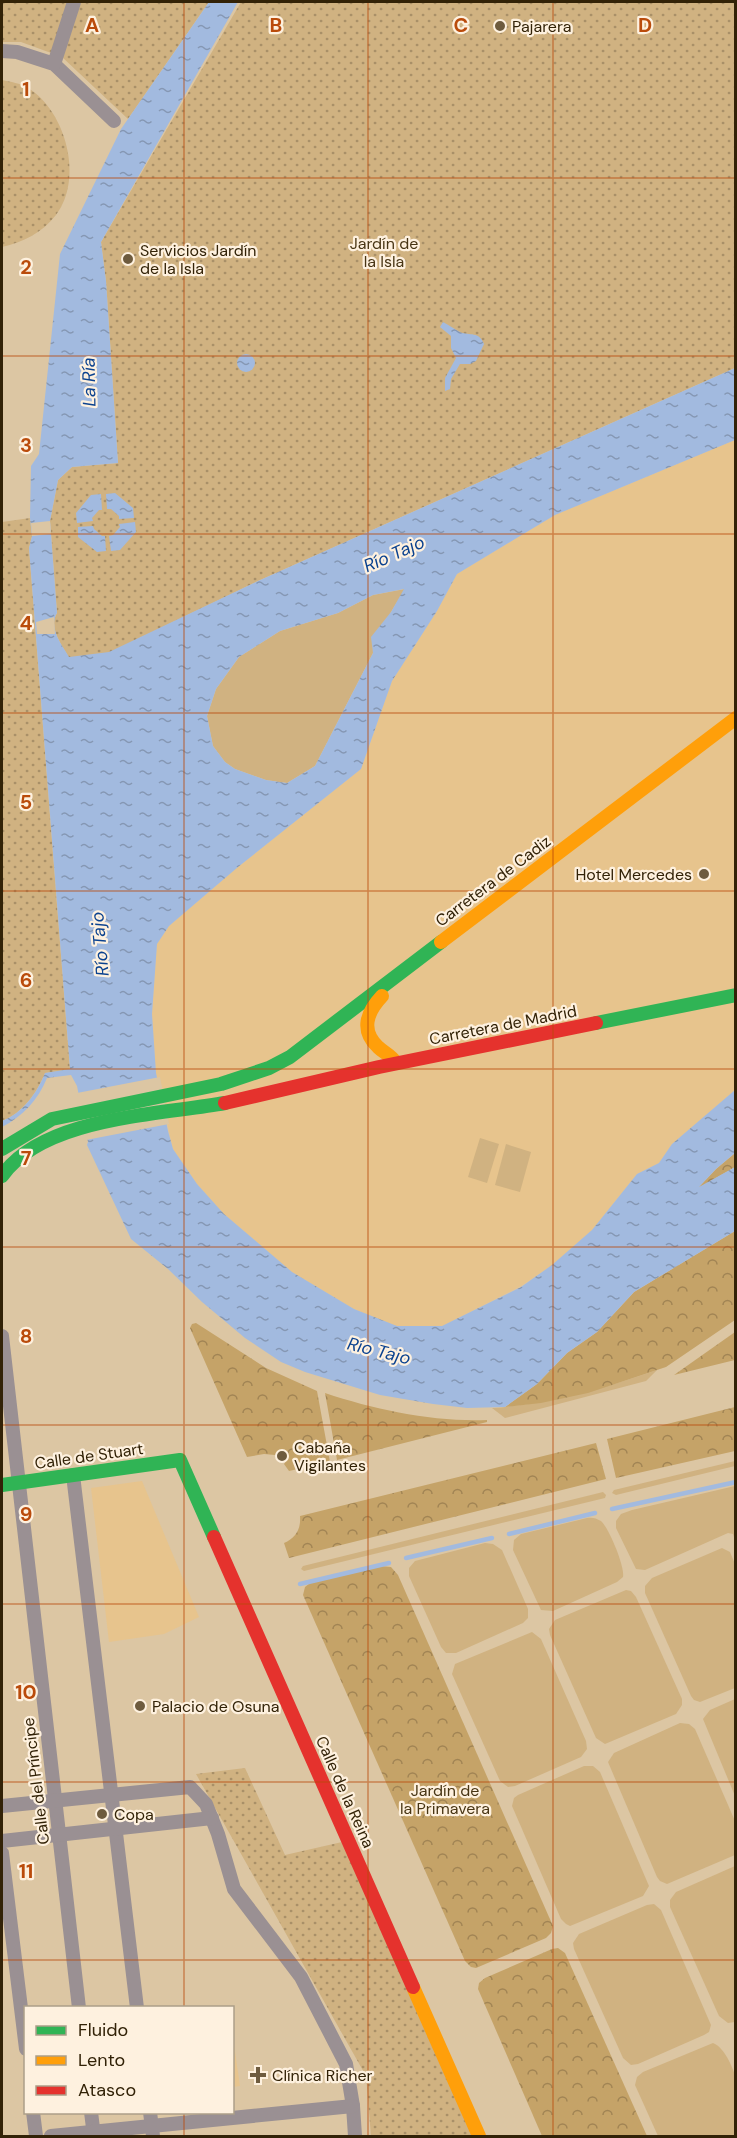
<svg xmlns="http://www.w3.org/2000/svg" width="737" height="2138" viewBox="0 0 737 2138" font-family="'DM Sans',sans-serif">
<defs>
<pattern id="forest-crowns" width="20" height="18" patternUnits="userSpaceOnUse" patternTransform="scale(1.5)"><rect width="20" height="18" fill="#c5a368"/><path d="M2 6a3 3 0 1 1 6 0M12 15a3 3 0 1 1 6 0" fill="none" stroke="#a18454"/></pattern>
<pattern id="park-dots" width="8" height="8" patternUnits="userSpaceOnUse" patternTransform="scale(1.5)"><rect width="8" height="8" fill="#d0b281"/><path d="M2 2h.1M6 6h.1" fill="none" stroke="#a99068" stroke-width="1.8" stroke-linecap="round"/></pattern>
<pattern id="water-ripples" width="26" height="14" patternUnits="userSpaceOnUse" patternTransform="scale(1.5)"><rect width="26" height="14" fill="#a2badf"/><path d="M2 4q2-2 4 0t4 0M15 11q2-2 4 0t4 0" fill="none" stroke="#8597b3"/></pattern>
</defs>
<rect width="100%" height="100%" fill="#dcc6a3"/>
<!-- built -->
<g fill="#e7c48d">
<polygon points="735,440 735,1090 672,1144 659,1163 637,1174 592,1230 552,1265 521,1286 442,1326 396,1326 354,1309 292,1272 224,1214 197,1184 173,1149 156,1073 152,1014 157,944 169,926 238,867 361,769 392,681 437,611 457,574 555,515"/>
<polygon points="142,1481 199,1617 164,1634 109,1642 91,1488"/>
<polygon points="232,2031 240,2086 233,2087 232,2087"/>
</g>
<!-- grass -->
<g fill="#d0b281">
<polygon points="405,589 391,612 373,653 315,766 287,783 266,780 235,769 225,762 213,746 207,716 216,689 239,657 280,631 338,613 373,595"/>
<polygon points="480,1138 499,1144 487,1183 468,1177"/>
<polygon points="506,1144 531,1152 520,1192 495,1185"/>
<path d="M657,1370L646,1381L505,1418L492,1408C550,1404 602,1389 657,1370Z"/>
<polygon points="735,1461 735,1466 616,1495 612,1493 614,1490"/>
<polygon points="735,1486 735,1540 733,1534 728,1533 645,1570 636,1569 616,1528 616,1521 621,1514 632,1510"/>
<polygon points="603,1492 606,1495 605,1498 304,1571 301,1569 303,1566"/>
<path d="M587,1518C592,1517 596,1518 601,1521C609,1528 625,1567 623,1577L617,1582L553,1611L541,1610L513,1550L514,1540L521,1534Z"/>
<polygon points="485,1543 493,1544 502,1550 528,1609 528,1618 523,1623 456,1653 446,1653 441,1647 409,1576 409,1568 415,1561"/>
<polygon points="722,1548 730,1552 735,1564 735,1688 700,1702 694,1700 691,1696 645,1593 645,1586 652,1578"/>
<polygon points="626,1590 631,1591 636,1597 682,1699 682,1705 676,1714 605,1744 596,1738 550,1635 549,1629 555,1620"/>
<polygon points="532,1632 541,1639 586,1741 587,1749 581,1757 515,1786 508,1787 500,1781 452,1674 455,1664"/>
<polygon points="735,1699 735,1796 703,1719 710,1710"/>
<polygon points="680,1723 689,1724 695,1729 735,1821 735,1855 667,1884 660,1881 657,1877 608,1762 614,1753"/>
<polygon points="584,1766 593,1766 600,1772 649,1886 643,1896 570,1926 566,1924 561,1919 512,1806 514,1798 518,1795"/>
<polygon points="735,1866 735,2022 728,2023 719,2016 670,1907 670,1900 676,1892"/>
<polygon points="654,1904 661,1910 711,2025 709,2032 704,2035 638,2064 631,2065 623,2058 574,1949 573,1943 579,1934 647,1905"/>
<path d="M713,2043C724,2047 733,2067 736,2079C737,2095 736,2119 735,2136H658L635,2085L637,2077L643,2072Z"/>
</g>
<!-- forest -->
<g fill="url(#forest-crowns)">
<polygon points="735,1153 735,1167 697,1189 716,1169"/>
<polygon points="735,1231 735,1320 666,1367 588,1393 541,1403 505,1407 537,1384 567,1353 597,1332 634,1292"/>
<polygon points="196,1323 266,1368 317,1391 330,1462 289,1471 284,1464 289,1457 285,1450 279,1450 275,1455 264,1454 247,1457 190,1328 192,1324"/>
<polygon points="735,1332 735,1360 674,1375"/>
<path d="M325,1393C376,1410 433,1422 487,1420V1422L337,1460Z"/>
<polygon points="735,1407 735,1451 616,1478 607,1439"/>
<path d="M596,1443L606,1479L289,1558L284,1543C296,1538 301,1529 300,1516Z"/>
<polygon points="380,1566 391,1567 398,1575 553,1926 551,1933 546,1938 476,1968 471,1967 465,1961 303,1595 305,1587 310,1583"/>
<polygon points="558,1948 565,1953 647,2136 542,2136 478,1989 479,1983 485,1978 552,1949"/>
</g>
<!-- park -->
<g fill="url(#park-dots)">
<polygon points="2,2 209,2 128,119 62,57 21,42 2,42"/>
<path d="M241,2H735V368L258,581L109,653L69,658C62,645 48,628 57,613L50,521L58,480L72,467L118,463L106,281L101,242Z"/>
<path d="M2,80C11,82 20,83 28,88C66,111 84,179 56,215C42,233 23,242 2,247Z"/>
<path d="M30,518L32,536L29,548L70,1070L45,1073C37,1093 23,1113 2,1121V522Z"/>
<polygon points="245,1768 285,1855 342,1842 473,2136 371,2136 366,2076 196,1774"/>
</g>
<!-- water -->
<g fill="url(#water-ripples)" fill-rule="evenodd">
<path d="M209,2H238L101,242L106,281L118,463L72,467L58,480L50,521L57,613C48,628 62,645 69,657L109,652L258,581L735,368V440L555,515L457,574L437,611L392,681L361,769L238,867L169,926L157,944L152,1014L156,1073L168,1131L173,1149L197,1184L224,1214L292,1272L354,1309L397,1326H442L521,1287L552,1265L592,1230L637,1174L659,1163L672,1144L735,1090V1153L716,1169L699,1187L735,1167V1231L634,1292L597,1332L567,1353L537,1384L505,1407L467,1408L433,1404L380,1395L305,1372L281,1362L245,1338L202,1302L168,1269L131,1239L87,1145L88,1142L77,1086L71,1075L47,1078C38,1100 23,1116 2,1127V1121C23,1113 37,1093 45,1073L70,1069L29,548L32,536L30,518L31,466L39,454L60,254L121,129ZM404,589L391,612L371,637L373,653L315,766L287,783L266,780L235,769L225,762L213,746L207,716L216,689L239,657L280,631L338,613L373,595Z"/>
<path d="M443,322C449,325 454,329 460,332C470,336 479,331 484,344L476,361L470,364H460L451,379L450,389L445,391V378L456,358L451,348V336L440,327Z"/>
<circle cx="246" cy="363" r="9"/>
<polygon points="115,493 133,508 134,518 119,519 119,516 111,509 107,509 106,494"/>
<polygon points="101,494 102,510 99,510 92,518 93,521 77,523 76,513 91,495"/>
<polygon points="135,522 136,532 120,550 111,551 109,536 113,535 120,527 119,524"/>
<polygon points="93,526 94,529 102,536 105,536 106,551 97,552 78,537 78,527"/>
</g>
<!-- pier -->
<g fill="#dcc6a3">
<polygon points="50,521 51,534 32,536 31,523"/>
<polygon points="54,617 55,634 37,634 36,622"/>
<polygon points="160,1077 169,1124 86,1140 77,1093"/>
</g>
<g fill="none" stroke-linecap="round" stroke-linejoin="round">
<!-- stream -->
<g stroke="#a2badf" stroke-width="4.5">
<polyline points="612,1509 736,1482"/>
<polyline points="509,1534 595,1513"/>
<polyline points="406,1558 492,1538"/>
<polyline points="300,1584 389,1563"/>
</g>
<!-- street -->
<g stroke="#9a9093" stroke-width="14">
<polyline points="2,51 17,52 54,64 114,121"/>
<polyline points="54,64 74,2"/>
<polyline points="2,1336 79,2008"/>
<polyline points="73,1475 137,2008"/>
<polyline points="2,1806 190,1787 206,1804 218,1834 234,1889 301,1977 346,2064 353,2106 355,2136"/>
<polyline points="2,1841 212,1818"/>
<polyline points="2,1853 26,2049"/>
<polyline points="33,2112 36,2136"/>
<polyline points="91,2112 94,2136"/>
<polyline points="150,2112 153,2136"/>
<polyline points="51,2136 353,2106"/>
</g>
<!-- fast -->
<g stroke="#30b455" stroke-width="14">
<polyline points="596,1023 736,995"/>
<polyline points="2,1149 52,1119 221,1084 269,1068 290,1057 441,942"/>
<path d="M2,1176C43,1117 159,1115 225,1103"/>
<polyline points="2,1485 180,1460 214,1537"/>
</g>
<!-- slow -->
<g stroke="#ff9f0a" stroke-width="14">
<polyline points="441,942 736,718"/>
<path d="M382,996C367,1012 360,1030 378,1047C384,1053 391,1055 396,1063"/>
<polyline points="413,1987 479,2136"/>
</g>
<!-- jam -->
<g stroke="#e5322d" stroke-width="14">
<polyline points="225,1103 379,1067 596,1023"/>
<polyline points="214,1537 413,1987"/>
</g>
</g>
<!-- grid -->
<path fill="none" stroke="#ba4b0b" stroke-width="1.5" stroke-opacity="0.55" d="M184,2V2008M368,2V2136M553,2V2136M2,178H736M2,356H736M2,534H736M2,713H736M2,891H736M2,1069H736M2,1247H736M2,1425H736M2,1604H736M2,1782H736M2,1960H736M184,2112V2136"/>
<!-- markers -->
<g fill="#6e5b3e" stroke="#fef1df" stroke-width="2">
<circle cx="500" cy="26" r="6"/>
<circle cx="128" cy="259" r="6"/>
<circle cx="704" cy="874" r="6"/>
<circle cx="282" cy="1456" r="6"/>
<circle cx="140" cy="1706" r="6"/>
<circle cx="102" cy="1814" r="6"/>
<path d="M255 2066h6v6h6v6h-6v6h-6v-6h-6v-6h6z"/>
</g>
<g text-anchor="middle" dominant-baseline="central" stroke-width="4.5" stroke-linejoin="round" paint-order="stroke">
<!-- poi labels -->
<g font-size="16" fill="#322207" stroke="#fef1df" text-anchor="start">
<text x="512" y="26">Pajarera</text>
<text x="140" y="250">Servicios Jardín<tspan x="140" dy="18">de la Isla</tspan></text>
<text x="692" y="874" text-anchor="end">Hotel Mercedes</text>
<text x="294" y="1447">Cabaña<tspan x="294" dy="18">Vigilantes</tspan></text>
<text x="152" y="1706">Palacio de Osuna</text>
<text x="114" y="1814">Copa</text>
<text x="272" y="2075">Clínica Richer</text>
</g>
<!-- park labels -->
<g font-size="16" fill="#483514" stroke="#fef1df">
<text x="384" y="243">Jardín de<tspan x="384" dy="18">la Isla</tspan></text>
<text x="445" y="1790">Jardín de<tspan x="445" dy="18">la Primavera</tspan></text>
</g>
<!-- street labels -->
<g font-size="16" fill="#322207" stroke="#fef1df">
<text transform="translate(493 881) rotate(-37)">Carretera de Cadiz</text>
<text transform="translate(503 1025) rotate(-11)">Carretera de Madrid</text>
<text transform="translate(89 1456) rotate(-8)">Calle de Stuart</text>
<text transform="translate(36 1781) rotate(-97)">Calle del Príncipe</text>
<text transform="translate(345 1792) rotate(66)">Calle de la Reina</text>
</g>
<!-- water labels -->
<g font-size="18" font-style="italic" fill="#0b428f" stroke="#fef1df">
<text transform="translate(89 382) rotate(-91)">La Ría</text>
<text transform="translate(394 554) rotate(-24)">Río Tajo</text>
<text transform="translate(100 944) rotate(-95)">Río Tajo</text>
<text transform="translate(379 1351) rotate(14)">Río Tajo</text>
</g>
</g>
<g font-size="20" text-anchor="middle" font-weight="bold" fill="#ba4b0b" stroke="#fef1df" stroke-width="4.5" stroke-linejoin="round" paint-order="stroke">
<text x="92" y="32">A</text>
<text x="276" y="32">B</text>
<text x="461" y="32">C</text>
<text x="645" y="32">D</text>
<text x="26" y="96">1</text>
<text x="26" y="274">2</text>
<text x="26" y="452">3</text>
<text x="26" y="630">4</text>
<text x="26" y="809">5</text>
<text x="26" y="987">6</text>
<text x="26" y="1165">7</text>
<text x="26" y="1343">8</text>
<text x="26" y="1521">9</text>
<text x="26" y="1699">10</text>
<text x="26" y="1878">11</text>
</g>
<!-- border -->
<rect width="737" height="2138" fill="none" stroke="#322207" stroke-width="6"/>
<!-- legend -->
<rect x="24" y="2006" width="210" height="108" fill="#fef1df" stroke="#ac9e89" stroke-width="1.5"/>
<rect x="36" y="2026" width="30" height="9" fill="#30b455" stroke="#ac9e89" stroke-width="1.5"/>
<text x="78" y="2036" font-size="18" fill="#322207">Fluido</text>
<rect x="36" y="2056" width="30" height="9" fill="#ff9f0a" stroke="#ac9e89" stroke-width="1.5"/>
<text x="78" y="2066" font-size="18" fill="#322207">Lento</text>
<rect x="36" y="2086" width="30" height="9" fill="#e5322d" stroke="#ac9e89" stroke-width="1.5"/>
<text x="78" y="2096" font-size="18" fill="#322207">Atasco</text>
</svg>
